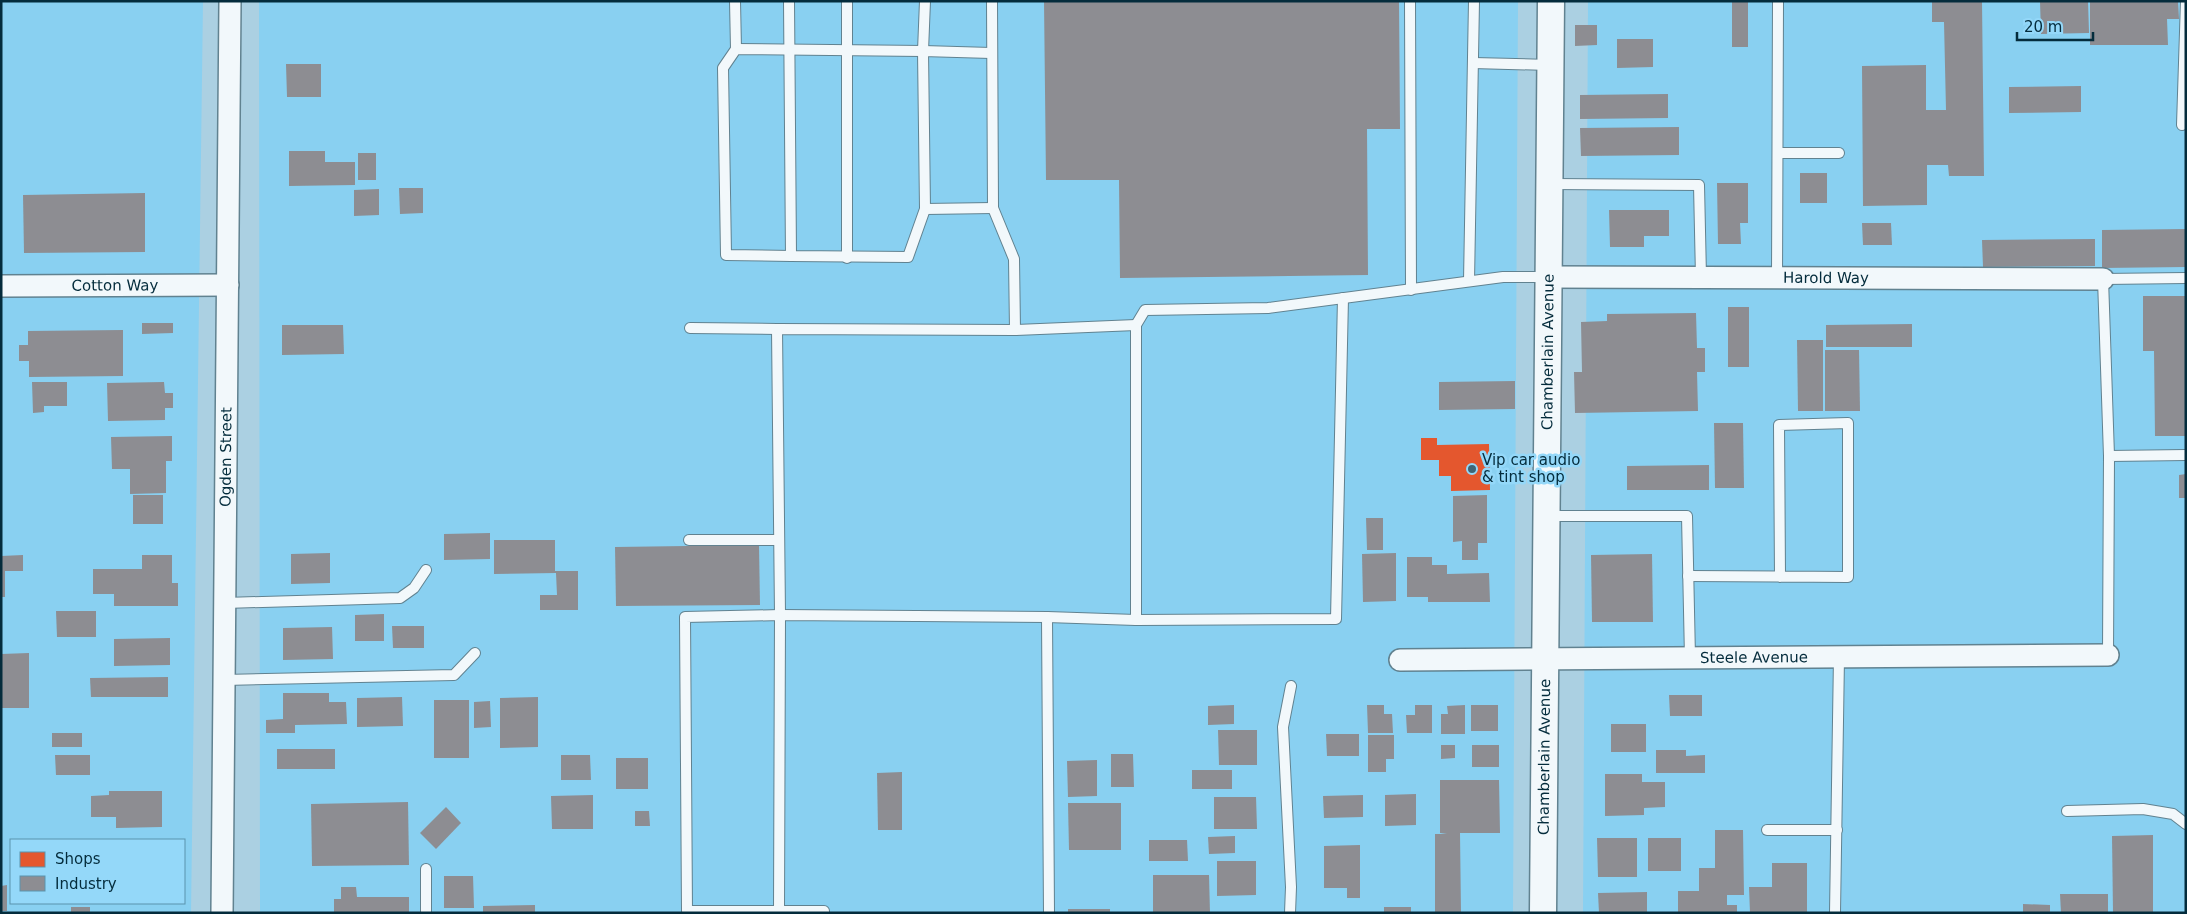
<svg xmlns="http://www.w3.org/2000/svg" width="2187" height="914" viewBox="0 0 2187 914" font-family="'DejaVu Sans',sans-serif">
<rect width="100%" height="100%" fill="#abd0e2"/>
<!-- built -->
<g fill="#89d0f1" fill-rule="evenodd">
<path d="M1,1H203L191,913H1ZM11,840H184V903H11Z"/>
<polygon points="259,1 1518,1 1513,913 260,913"/>
<polygon points="1588,1 2186,1 2186,913 1583,913"/>
</g>
<!-- shops -->
<polygon fill="#e4572e" points="1421,438 1437,438 1437,445 1489,444 1490,490 1451,491 1451,476 1439,476 1439,460 1421,460"/>
<!-- industry -->
<g fill="#8d8d92">
<polygon points="1044,1 1399,1 1400,129 1367,129 1368,275 1120,278 1119,180 1046,180"/>
<rect x="1732" y="1" width="16" height="46"/>
<polygon points="1932,1 1982,1 1984,176 1949,176 1948,165 1927,165 1927,205 1863,206 1862,66 1926,65 1926,110 1946,110 1944,22 1932,22"/>
<polygon points="2040,1 2088,1 2089,33 2041,34"/>
<polygon points="2090,1 2178,1 2179,19 2167,19 2168,45 2090,45"/>
<polygon points="1575,25 1597,25 1597,45 1575,46"/>
<polygon points="1617,39 1653,39 1653,67 1617,68"/>
<polygon points="286,64 321,64 321,97 287,97"/>
<polygon points="2081,86 2081,112 2009,113 2009,87"/>
<polygon points="1668,94 1668,118 1580,119 1580,95"/>
<polygon points="1679,127 1679,155 1581,156 1580,128"/>
<polygon points="289,151 325,151 325,162 355,162 355,185 289,186"/>
<rect x="358" y="153" width="18" height="27"/>
<rect x="1800" y="173" width="27" height="30"/>
<polygon points="1717,183 1748,183 1748,223 1740,223 1741,244 1718,244"/>
<polygon points="399,188 423,188 423,213 400,214"/>
<polygon points="379,189 379,215 354,216 354,190"/>
<polygon points="145,193 145,252 24,253 23,195"/>
<polygon points="1609,210 1669,210 1669,236 1644,236 1644,247 1610,247"/>
<polygon points="1862,223 1891,223 1892,245 1863,245"/>
<polygon points="2186,229 2186,267 2102,268 2102,230"/>
<polygon points="2095,239 2095,266 1983,267 1982,240"/>
<polygon points="2143,296 2186,296 2186,436 2155,436 2154,351 2143,351"/>
<rect x="1728" y="307" width="21" height="60"/>
<polygon points="1696,313 1697,348 1705,348 1705,372 1697,372 1698,411 1575,413 1574,372 1582,372 1581,322 1607,321 1607,314"/>
<polygon points="142,323 173,323 173,333 142,334"/>
<polygon points="1912,324 1912,347 1826,347 1826,325"/>
<polygon points="282,325 343,325 344,354 282,355"/>
<polygon points="123,330 123,376 29,377 29,361 19,361 19,345 28,345 28,331"/>
<polygon points="1797,340 1823,340 1823,411 1798,411"/>
<polygon points="1825,350 1859,350 1860,411 1825,411"/>
<polygon points="1515,381 1515,409 1439,410 1439,382"/>
<polygon points="32,382 67,382 67,406 44,406 44,412 33,413"/>
<polygon points="164,382 165,393 173,393 173,408 165,408 165,420 108,421 107,383"/>
<polygon points="1714,423 1743,423 1744,488 1715,488"/>
<polygon points="172,436 172,461 166,461 166,493 130,494 130,469 112,469 111,437"/>
<polygon points="1709,465 1709,490 1627,490 1627,466"/>
<polygon points="2186,474 2186,498 2179,498 2179,475"/>
<rect x="133" y="495" width="30" height="29"/>
<polygon points="1487,495 1487,543 1478,543 1478,560 1462,560 1462,541 1453,542 1453,496"/>
<polygon points="1366,518 1383,518 1383,550 1367,550"/>
<polygon points="490,533 490,559 444,560 444,534"/>
<polygon points="494,540 555,540 555,571 578,571 578,610 540,610 540,595 557,595 556,573 494,574"/>
<polygon points="759,545 760,605 616,606 615,547"/>
<polygon points="330,553 330,583 291,584 291,554"/>
<polygon points="1396,553 1396,601 1363,602 1362,554"/>
<polygon points="1652,554 1653,622 1592,622 1591,555"/>
<polygon points="23,555 23,571 5,571 5,597 1,597 1,556"/>
<polygon points="142,555 172,555 172,583 178,583 178,606 114,606 114,594 93,594 93,569 142,569"/>
<polygon points="1407,557 1432,557 1432,565 1447,565 1447,574 1489,573 1490,602 1428,602 1428,597 1407,597"/>
<polygon points="56,611 96,611 96,637 57,637"/>
<polygon points="384,614 384,641 355,641 355,615"/>
<polygon points="392,626 424,626 424,648 393,648"/>
<polygon points="332,627 333,659 283,660 283,628"/>
<polygon points="170,638 170,665 114,666 114,639"/>
<polygon points="29,653 29,708 1,708 1,654"/>
<polygon points="168,677 168,697 91,697 90,678"/>
<polygon points="283,693 329,693 329,702 346,702 347,724 295,725 295,733 266,733 266,720 283,719"/>
<polygon points="1669,695 1702,695 1702,716 1670,716"/>
<polygon points="402,697 403,726 357,727 357,698"/>
<polygon points="538,697 538,747 500,748 500,698"/>
<rect x="434" y="700" width="35" height="58"/>
<polygon points="490,701 491,727 474,728 474,702"/>
<polygon points="1234,705 1234,724 1208,725 1208,706"/>
<polygon points="1367,705 1384,705 1384,714 1392,714 1393,733 1368,733"/>
<polygon points="1415,705 1432,705 1432,733 1407,733 1406,715 1415,715"/>
<polygon points="1465,705 1465,734 1441,734 1441,714 1448,714 1447,706"/>
<rect x="1471" y="705" width="27" height="26"/>
<rect x="1611" y="724" width="35" height="28"/>
<polygon points="1218,730 1257,730 1257,765 1219,765"/>
<rect x="52" y="733" width="30" height="14"/>
<polygon points="1326,734 1359,734 1359,756 1327,756"/>
<polygon points="1368,735 1394,735 1394,759 1386,759 1386,772 1368,772"/>
<polygon points="1441,745 1455,745 1455,758 1441,759"/>
<rect x="1472" y="745" width="27" height="22"/>
<rect x="277" y="749" width="58" height="20"/>
<polygon points="1656,750 1686,750 1686,756 1705,755 1705,773 1656,773"/>
<polygon points="1111,754 1133,754 1134,787 1111,787"/>
<polygon points="55,755 90,755 90,775 56,775"/>
<polygon points="561,755 590,755 591,780 561,780"/>
<rect x="616" y="758" width="32" height="31"/>
<polygon points="1097,760 1097,796 1068,797 1067,761"/>
<rect x="1192" y="770" width="40" height="19"/>
<polygon points="902,772 902,830 878,830 877,773"/>
<polygon points="1605,774 1642,774 1642,782 1665,782 1665,807 1644,808 1644,815 1605,816"/>
<polygon points="1440,780 1499,780 1500,833 1460,833 1461,913 1435,913 1435,834 1447,834 1440,833"/>
<polygon points="109,791 162,791 162,827 116,828 116,817 91,817 91,796 109,795"/>
<polygon points="1416,794 1416,825 1385,826 1385,795"/>
<polygon points="593,795 593,829 552,829 551,796"/>
<polygon points="1363,795 1363,817 1324,818 1323,796"/>
<polygon points="1214,797 1256,797 1257,829 1214,829"/>
<polygon points="408,802 409,865 312,866 311,804"/>
<polygon points="1068,803 1121,803 1121,850 1069,850"/>
<polygon points="446,807 461,823 436,849 420,833"/>
<polygon points="635,811 649,811 650,826 635,826"/>
<polygon points="1715,830 1743,830 1744,895 1727,895 1727,905 1737,905 1737,913 1678,913 1678,891 1699,891 1699,868 1715,868"/>
<polygon points="2153,835 2153,913 2113,913 2112,836"/>
<polygon points="1235,836 1235,853 1209,854 1208,837"/>
<polygon points="1597,838 1637,838 1637,877 1598,877"/>
<rect x="1648" y="838" width="33" height="33"/>
<polygon points="1149,840 1187,840 1188,861 1149,861"/>
<polygon points="1360,845 1360,898 1347,898 1347,888 1324,888 1324,846"/>
<polygon points="1217,861 1256,861 1256,895 1217,896"/>
<polygon points="1772,863 1807,863 1807,913 1750,913 1749,887 1772,887"/>
<polygon points="1153,875 1209,875 1210,913 1153,913"/>
<polygon points="444,876 473,876 474,908 444,908"/>
<polygon points="7,885 7,911 1,911 1,886"/>
<polygon points="341,887 356,887 357,897 409,897 409,913 334,913 334,899 341,899"/>
<polygon points="1647,892 1647,913 1599,913 1598,893"/>
<polygon points="2060,894 2108,894 2108,913 2061,913"/>
<polygon points="2023,904 2050,905 2050,913 2023,913"/>
<polygon points="535,905 535,913 483,913 483,906"/>
<rect x="71" y="907" width="19" height="6"/>
<rect x="1384" y="907" width="27" height="6"/>
<rect x="1068" y="909" width="42" height="4"/>
</g>
<g fill="none" stroke-linecap="round" stroke-linejoin="round">
<defs>
<g id="service">
<polyline points="735,1 736,49"/>
<polyline points="789,1 791,256 908,257 925,209 923,51 991,53"/>
<polyline points="992,1 993,208 1014,259 1015,330"/>
<polyline points="1410,1 1411,290"/>
<polyline points="1473,63 1550,65"/>
<polyline points="2182,125 2186,1"/>
<polyline points="1778,153 1839,153"/>
<polyline points="1550,184 1699,185 1701,277"/>
<polyline points="925,209 993,208"/>
<polyline points="791,256 726,255 723,68 736,49 923,51 925,1"/>
<polyline points="847,258 847,1"/>
<polyline points="1777,278 1778,1"/>
<polyline points="1469,281 1474,1"/>
<polyline points="690,328 777,329"/>
<polyline points="2109,456 2103,279 2186,278"/>
<polyline points="1548,516 1687,516 1690,658"/>
<polyline points="689,540 779,540"/>
<polyline points="1688,576 1848,577 1848,423 1779,425 1780,577"/>
<polyline points="225,603 400,598 414,588 426,570"/>
<polyline points="1047,617 1136,620 1336,619 1343,298"/>
<polyline points="1136,620 1136,325 1145,310 1268,308 1503,277 1549,277"/>
<polyline points="2108,655 2109,456 2186,455"/>
<polyline points="224,680 454,675 475,653"/>
<polyline points="2067,811 2143,809 2173,814 2186,824"/>
<polyline points="1767,830 1837,830"/>
<polyline points="426,869 426,913"/>
<polyline points="779,911 780,615 777,329 1015,330 1136,325"/>
<polyline points="824,913 824,911 687,911 685,617 780,615 1047,617 1049,913"/>
<polyline points="1290,913 1291,887 1283,727 1291,686"/>
<polyline points="1835,913 1839,657"/>
</g>
<g id="minor">
<path id="s1" d="M1550,277L2103,279"/>
<path id="s2" d="M1,286L228,285"/>
<path id="s3" d="M1400,660L2108,655"/>
<path id="s4" d="M222,913L230,1"/>
</g>
<g id="tertiary">
<path id="s5" d="M1543,913L1551,1"/>
</g>
</defs>
<!-- service casing -->
<use href="#service" stroke="#618290" stroke-width="12"/>
<!-- minor casing -->
<use href="#minor" stroke="#618290" stroke-width="24"/>
<!-- tertiary casing -->
<use href="#tertiary" stroke="#618290" stroke-width="29"/>
<!-- service -->
<use href="#service" stroke="#f2f8fb" stroke-width="10"/>
<!-- minor -->
<use href="#minor" stroke="#f2f8fb" stroke-width="21"/>
<!-- tertiary -->
<use href="#tertiary" stroke="#f2f8fb" stroke-width="26"/>
</g>
<!-- markers -->
<circle fill="#3e6576" stroke="#94d8f9" stroke-width="2" cx="1472" cy="469" r="5"/>
<g text-anchor="middle" dominant-baseline="central" stroke-width="5" stroke-linejoin="round" paint-order="stroke">
<!-- street labels -->
<g font-size="15" fill="#042c3c" stroke="#94d8f9">
<text stroke="none"><textPath href="#s1" startOffset="276">Harold Way</textPath></text>
<text stroke="none"><textPath href="#s2" startOffset="114">Cotton Way</textPath></text>
<text stroke="none"><textPath href="#s5" startOffset="561">Chamberlain Avenue</textPath></text>
<text stroke="none"><textPath href="#s4" startOffset="456">Ogden Street</textPath></text>
<text stroke="none"><textPath href="#s3" startOffset="354">Steele Avenue</textPath></text>
<text stroke="none"><textPath href="#s5" startOffset="156">Chamberlain Avenue</textPath></text>
</g>
<!-- poi labels -->
<g font-size="15" fill="#042c3c" stroke="#94d8f9" text-anchor="start">
<text x="1482" y="460">Vip car audio<tspan x="1482" dy="17">&amp; tint shop</tspan></text>
</g>
</g>
<!-- border -->
<rect width="2187" height="914" fill="none" stroke="#042c3c" stroke-width="5"/>
<!-- legend -->
<rect x="10" y="839" width="175" height="65" fill="#94d8f9" stroke="#5a93ad"/>
<rect x="20" y="852" width="25" height="15" fill="#e4572e" stroke="#5a93ad"/>
<text x="55" y="864" font-size="15" fill="#042c3c">Shops</text>
<rect x="20" y="876" width="25" height="15" fill="#8d8d92" stroke="#5a93ad"/>
<text x="55" y="889" font-size="15" fill="#042c3c">Industry</text>
<!-- scale -->
<path d="M2017 32v8h76v-8" fill="none" stroke="#042c3c" stroke-width="2.5"/>
<text x="2024" y="32" font-size="15" fill="#042c3c" stroke="#94d8f9" stroke-width="4" paint-order="stroke">20 m</text>
</svg>
